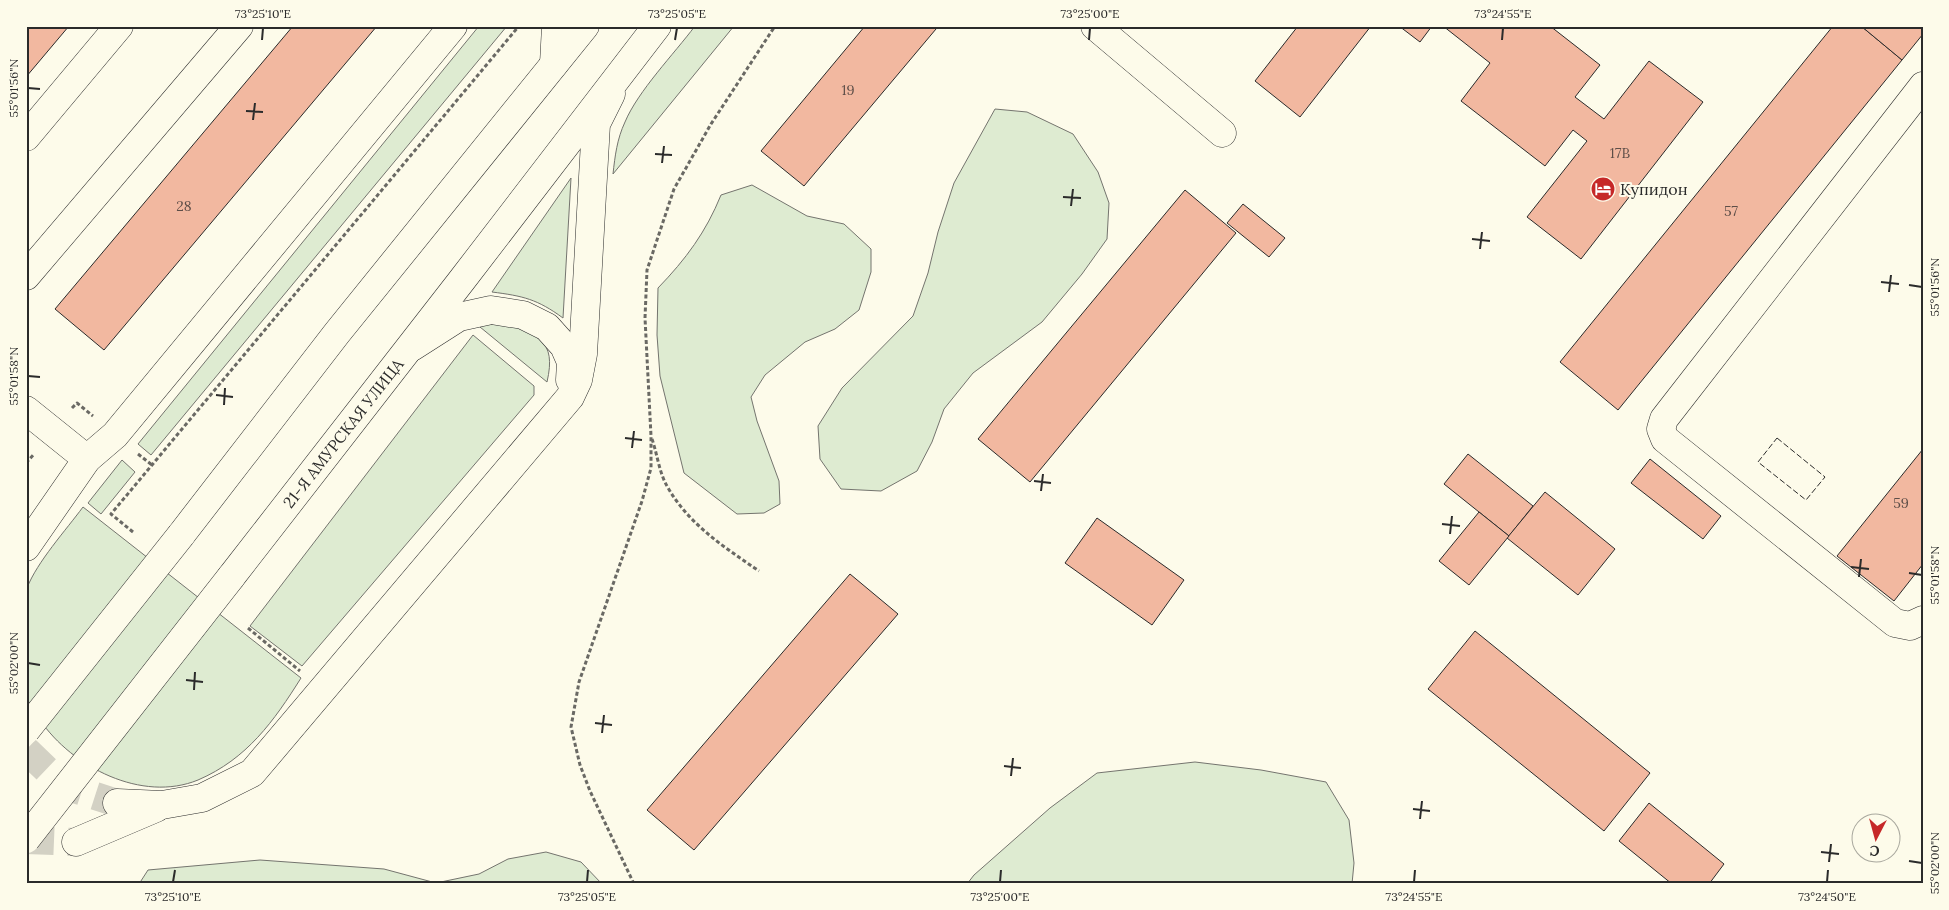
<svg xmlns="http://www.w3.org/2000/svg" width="1949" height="910" viewBox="0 0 1949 910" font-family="Lora,serif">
<rect width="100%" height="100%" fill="#fdfbea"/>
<!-- green -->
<g fill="#deebd1" stroke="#74746e">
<polygon points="479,26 507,26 151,455 138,444"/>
<path d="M695,26H734L613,174C615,156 617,139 625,122C638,91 674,54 695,26Z"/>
<polygon points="995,109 1027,112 1073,134 1098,172 1109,203 1107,239 1082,274 1042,322 973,373 944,409 932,442 917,471 881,491 841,489 820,459 818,426 842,388 913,316 928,273 938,232 954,183"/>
<path d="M571,178L563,318C537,299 523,296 492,292Z"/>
<path d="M752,185L807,216L844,224L871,249V272L859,310L835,329L805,342L765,375L751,397L757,421L779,481L780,504L764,513L737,514L684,473L660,376L657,335L658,288C686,259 706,232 721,195Z"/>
<path d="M503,322C537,336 557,339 547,382L480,327L489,323Z"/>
<polygon points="473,335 534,386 534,395 302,666 250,626"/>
<polygon points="122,460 135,472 101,514 88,503"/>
<path d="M83,507L301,678C274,721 247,759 198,780C142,803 72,767 40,720C36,714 29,705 27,697C23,687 26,660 26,648C26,634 23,599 27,588C37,562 66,530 83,507Z"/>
<polygon points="1195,762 1261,770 1326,782 1349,820 1354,863 1352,884 967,884 974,875 1050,808 1097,773"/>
<polygon points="546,852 581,862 602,884 139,884 148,870 260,860 384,869 436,883 479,874 508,859"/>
</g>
<!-- building -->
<g fill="#f2b8a0" stroke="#2b2b2b">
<polygon points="26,26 69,26 26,77"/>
<polygon points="293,26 377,26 104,350 55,309"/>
<polygon points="865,26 933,26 936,29 804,186 761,151"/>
<polygon points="1298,26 1371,26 1300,117 1255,81"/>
<polygon points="1399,26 1432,26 1420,42"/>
<polygon points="1443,26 1550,26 1600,65 1575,97 1604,119 1649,61 1703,102 1581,259 1527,217 1587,141 1573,130 1545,166 1461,101 1490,63"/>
<polygon points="1833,26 1861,26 1902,60 1618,410 1560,362"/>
<polygon points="1861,26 1923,26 1923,34 1902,60"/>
<polygon points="1185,190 1236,233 1030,482 978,439"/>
<polygon points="1243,204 1285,238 1269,257 1227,223"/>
<polygon points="1923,449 1923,564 1894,601 1837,556"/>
<polygon points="1468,454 1533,506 1509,536 1444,484"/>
<polygon points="1650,459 1721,516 1703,539 1631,483"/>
<polygon points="1545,492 1615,549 1578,595 1507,538"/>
<polygon points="1479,512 1509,536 1469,585 1439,561"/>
<polygon points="1097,518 1184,580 1152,625 1065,563"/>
<polygon points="850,574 898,614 694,850 647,810"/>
<polygon points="1475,631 1650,773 1604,831 1428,689"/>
<polygon points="1649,803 1724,864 1709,884 1672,884 1619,841"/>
</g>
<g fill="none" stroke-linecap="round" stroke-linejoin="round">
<!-- minor-tunnel -->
<g stroke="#d3d1c4" stroke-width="28" stroke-dasharray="28 14" stroke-linecap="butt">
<polyline points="26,750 48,771 77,790 117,803"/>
<polyline points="26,840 76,842"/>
</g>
<defs>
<g id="minor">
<polyline points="1095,26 1222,133"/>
<polyline points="554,64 556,26"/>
<polyline points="1923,86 1664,419 1661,429 1665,439 1895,623 1910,626 1923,620"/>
<polyline points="26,137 119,26"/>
<polyline points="26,276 239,26"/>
<polyline points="412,347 459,317 491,310 523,315 547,327 564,346 571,362 570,380"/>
<polyline points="26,410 87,459"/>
<polyline points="26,547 87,459 115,435 453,26"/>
<polyline points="117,803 162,805 202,798 252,773 570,397 578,380 583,354 596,124 611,94"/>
<polyline points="76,842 156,808"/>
</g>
<g id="major">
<polyline points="181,535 337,333 585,26"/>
<polyline points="231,577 462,280 657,26"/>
</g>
</defs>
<!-- minor casing -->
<use href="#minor" stroke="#2b2b2b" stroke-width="29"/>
<!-- major casing -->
<use href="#major" stroke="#2b2b2b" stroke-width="29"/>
<!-- path -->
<g stroke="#6a6964" stroke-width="3" stroke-dasharray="4 2.5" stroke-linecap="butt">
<polyline points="72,408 77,403 93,416"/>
<path d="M652,439C657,453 659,472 667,486C688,524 724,547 759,571"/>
<polyline points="138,454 152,465"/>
<polyline points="26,463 34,454"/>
<polyline points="133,532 111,514 519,26"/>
<polyline points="248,628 300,671"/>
<polyline points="634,884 590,791 580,765 571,727 579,682 642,501 651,468 651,436 645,318 647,270 674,189 711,124 775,26"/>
</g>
<!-- minor -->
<use href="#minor" stroke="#fdfbea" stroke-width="28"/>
<!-- major -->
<use href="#major" stroke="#fdfbea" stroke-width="28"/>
<defs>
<g id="major-bridge">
<polyline points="26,730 181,535"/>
<polyline points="26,839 231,577"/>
</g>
</defs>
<!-- major-bridge casing -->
<use href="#major-bridge" stroke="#2b2b2b" stroke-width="29" stroke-linecap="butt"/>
<!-- major-bridge -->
<use href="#major-bridge" stroke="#fdfbea" stroke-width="28"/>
<!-- fence -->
<polygon stroke="#2b2b2b" stroke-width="1" stroke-dasharray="6 2.5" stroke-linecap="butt" points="1777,438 1825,477 1806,500 1758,462"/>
</g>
<!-- ticks -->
<path fill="none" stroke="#2b2b2b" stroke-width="2" d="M262,40L263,28M675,40L677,28M1089,40L1090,28M1502,40L1503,28M28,88L40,89M246,111L263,112M253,120L255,103M655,154L672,155M662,163L664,146M1063,197L1081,198M1071,206L1073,189M1472,239L1490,241M1480,249L1482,232M1881,282L1899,284M1909,285L1922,287M1889,292L1891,275M28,376L40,377M216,395L233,397M224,405L225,388M625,438L642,440M632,448L634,431M1034,481L1051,483M1041,491L1043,474M1442,524L1460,526M1450,534L1452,516M1851,567L1869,569M1909,573L1922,575M1859,577L1861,559M28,663L40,665M186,680L203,682M194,690L195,672M595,723L612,725M602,733L604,715M1004,766L1021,768M1011,776L1013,758M1413,809L1430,811M1420,819L1422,801M1821,852L1839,854M1909,861L1922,863M1829,862L1831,844M173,882L175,870M587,882L588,870M1000,882L1001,870M1414,882L1415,870M1827,882L1828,870"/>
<!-- icons -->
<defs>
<symbol id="hotel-disc" viewBox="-11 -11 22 22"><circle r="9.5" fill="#c62828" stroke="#fdfbea"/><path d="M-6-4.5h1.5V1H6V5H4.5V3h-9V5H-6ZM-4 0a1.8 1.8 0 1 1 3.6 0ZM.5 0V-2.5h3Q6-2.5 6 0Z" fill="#fff"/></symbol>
</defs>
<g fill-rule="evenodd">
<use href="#hotel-disc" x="1589" y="175" width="28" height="28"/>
</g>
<g text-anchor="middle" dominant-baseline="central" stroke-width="4" stroke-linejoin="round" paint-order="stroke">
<!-- number labels -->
<g font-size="14" fill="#5d4e48">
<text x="848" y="90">19</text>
<text x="1620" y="153">17В</text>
<text x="184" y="206">28</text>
<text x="1731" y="211">57</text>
<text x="1901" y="503">59</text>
</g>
<!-- poi labels -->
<g font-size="16" fill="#2b2b2b" stroke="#fdfbea" text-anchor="start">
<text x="1620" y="189">Купидон</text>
</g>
<!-- street labels -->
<g font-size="16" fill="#2b2b2b" stroke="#fdfbea">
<text transform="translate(343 433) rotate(-52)">21-Я АМУРСКАЯ УЛИЦА</text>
</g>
</g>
<!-- border -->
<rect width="1949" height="910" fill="none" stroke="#fdfbea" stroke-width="55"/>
<!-- north arrow -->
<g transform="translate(1876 838) rotate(186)"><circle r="24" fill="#fdfbea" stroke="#a9a89e"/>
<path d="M0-4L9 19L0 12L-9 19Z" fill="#c62828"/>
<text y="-8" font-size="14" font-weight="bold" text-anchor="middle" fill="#2b2b2b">С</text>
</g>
<rect x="28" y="28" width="1894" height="854" fill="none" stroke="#2b2b2b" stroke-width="2"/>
<g font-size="12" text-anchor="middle" fill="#2b2b2b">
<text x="263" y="18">73°25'10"E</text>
<text x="677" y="18">73°25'05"E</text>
<text x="1090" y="18">73°25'00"E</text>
<text x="1503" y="18">73°24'55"E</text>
<text transform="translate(14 88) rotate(-90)" y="4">55°01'56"N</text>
<text transform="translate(1935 287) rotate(-90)" y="4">55°01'56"N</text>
<text transform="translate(14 376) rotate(-90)" y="4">55°01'58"N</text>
<text transform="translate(1935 575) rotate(-90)" y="4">55°01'58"N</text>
<text transform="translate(14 663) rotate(-90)" y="4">55°02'00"N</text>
<text transform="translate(1935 863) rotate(-90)" y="4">55°02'00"N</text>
<text x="173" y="901">73°25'10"E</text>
<text x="587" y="901">73°25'05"E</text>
<text x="1000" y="901">73°25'00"E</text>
<text x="1414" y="901">73°24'55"E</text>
<text x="1827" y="901">73°24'50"E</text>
</g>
</svg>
